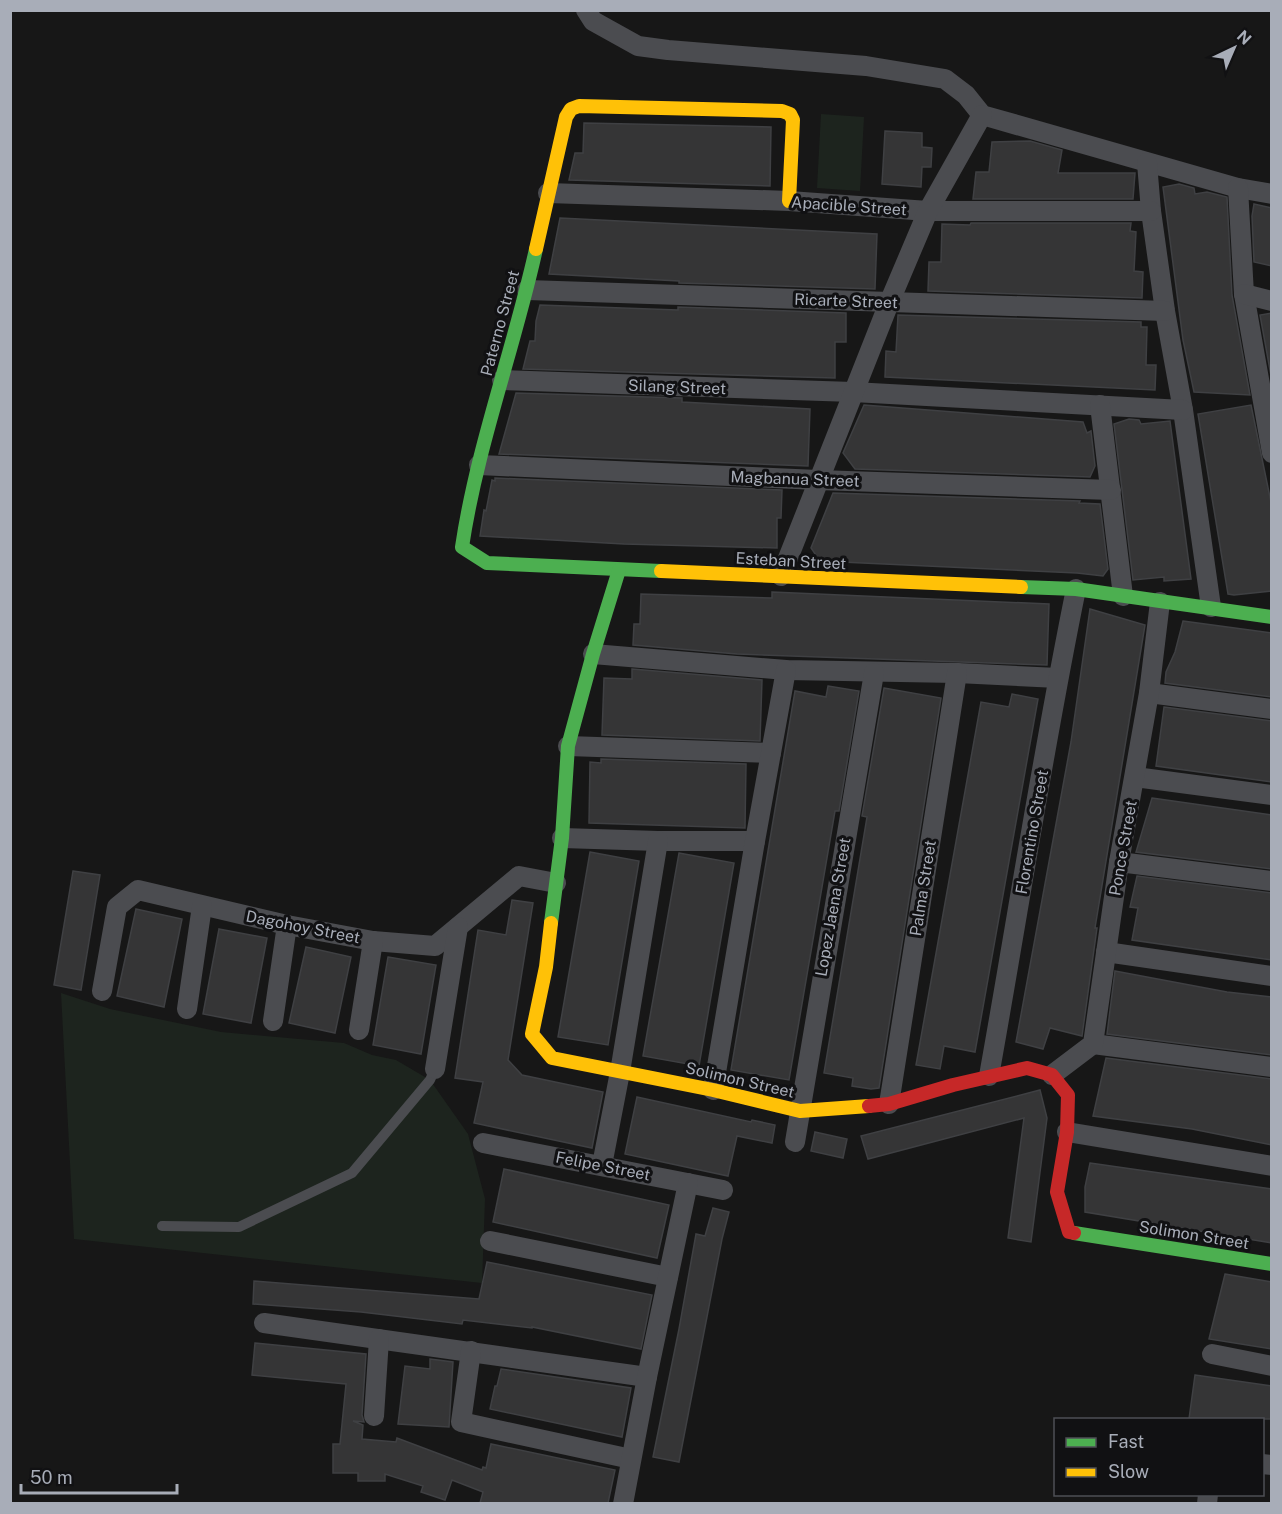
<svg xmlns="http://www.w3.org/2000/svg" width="1282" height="1514" viewBox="0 0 1282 1514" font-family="'Public Sans',sans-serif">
<rect width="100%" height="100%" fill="#171717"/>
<!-- green -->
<g fill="#1d241e">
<polygon points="821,114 864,117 860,191 817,188"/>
<polygon points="61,993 110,1009 221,1032 344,1043 372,1055 396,1060 430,1080 468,1134 485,1199 482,1283 74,1239"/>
</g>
<!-- building -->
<g fill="#353536" stroke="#3f4043" stroke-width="1.5">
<polygon points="584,123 771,127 770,186 569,180 575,153 583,153"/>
<polygon points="885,131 922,133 922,147 932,148 931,167 922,167 921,187 882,184"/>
<polygon points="1030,141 1062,150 1058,173 1135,173 1133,199 973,199 976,172 989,172 992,142"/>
<polygon points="1179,184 1194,188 1195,194 1207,192 1227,197 1232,295 1250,395 1194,392 1183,340 1163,187"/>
<polygon points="1254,204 1272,208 1272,266 1254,262 1252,216"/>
<polygon points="560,218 877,234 875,289 679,283 679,281 549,274"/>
<polygon points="971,223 1131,223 1130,231 1136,232 1134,271 1143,272 1142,298 928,291 929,262 941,262 942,224 970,225"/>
<polygon points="540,305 678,310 678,307 846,313 846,342 835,342 835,378 523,369 530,341 535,341 536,321"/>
<polygon points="1272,313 1272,381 1260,315"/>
<polygon points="898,315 1141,322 1141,327 1147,327 1146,365 1156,365 1155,390 885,377 886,351 896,352"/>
<polygon points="516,393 682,398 682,402 810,409 808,466 499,454"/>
<polygon points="864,405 1083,422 1087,433 1091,431 1095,466 1090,477 855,469 843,453"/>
<polygon points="1251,405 1272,507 1272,591 1234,595 1228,594 1198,414"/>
<polygon points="1129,419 1139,420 1141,424 1170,421 1191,579 1164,581 1164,577 1133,580 1114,424"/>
<polygon points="495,478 782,490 781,518 777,518 777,548 624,544 480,536 484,510 486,511 492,480 495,481"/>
<polygon points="833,493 1080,501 1079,503 1100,504 1108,569 1103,576 1077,573 820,561 811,548"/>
<polygon points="772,592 1049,604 1047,665 737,654 633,645 634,624 640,624 641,594 772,598"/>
<polygon points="1090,609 1145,625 1095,928 1097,928 1082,1036 1050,1028 1043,1049 1016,1042 1071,742"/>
<polygon points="1183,621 1272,633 1272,697 1165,683 1166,672 1175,652"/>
<polygon points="632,669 762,680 760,741 602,735 604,678 632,679"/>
<polygon points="828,686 859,691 839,811 835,811 789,1080 731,1070 795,691 826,697"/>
<polygon points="884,688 941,698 879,1088 871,1089 852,1086 853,1078 824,1073 867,817 862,816"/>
<polygon points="1012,694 1038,699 975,1052 944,1046 940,1069 916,1065 981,702 1009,707"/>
<polygon points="1164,707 1272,721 1272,782 1156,766"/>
<polygon points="601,759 746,764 745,828 589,823 590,762 601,763"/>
<polygon points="1152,798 1272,815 1272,869 1136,852"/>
<polygon points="590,852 639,861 608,1045 558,1037"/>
<polygon points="679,853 734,863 699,1066 643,1056"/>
<polygon points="73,871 100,875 81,990 54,985"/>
<polygon points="1137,876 1272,893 1272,960 1132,940 1138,908 1130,907"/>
<polygon points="512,900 533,903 508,1060 522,1075 603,1092 592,1148 474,1123 483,1082 455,1078 478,930 506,935"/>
<polygon points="136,909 182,919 164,1007 117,996"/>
<polygon points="219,929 267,938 251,1023 203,1014"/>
<polygon points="306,947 351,957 335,1033 289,1023"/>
<polygon points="388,957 436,965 421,1054 373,1045"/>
<polygon points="1115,971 1227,992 1272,997 1272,1055 1107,1034"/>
<polygon points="1106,1058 1272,1079 1272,1145 1192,1129 1093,1116"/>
<polygon points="1040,1090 1047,1118 1031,1242 1008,1238 1024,1118 868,1159 861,1136"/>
<polygon points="637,1097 751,1122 752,1120 775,1125 772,1143 737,1136 728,1176 625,1154"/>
<polygon points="815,1132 847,1139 843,1158 811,1151"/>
<polygon points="1090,1163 1272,1189 1272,1243 1085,1212 1085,1187"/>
<polygon points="504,1169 669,1205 657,1258 493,1222"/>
<polygon points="713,1208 729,1212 722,1239 679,1462 653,1457 679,1329 696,1234 705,1236"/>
<polygon points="487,1262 652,1295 641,1349 532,1327 532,1328 463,1320 462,1324 361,1312 253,1304 254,1281 479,1299"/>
<polygon points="1225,1274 1272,1282 1272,1349 1209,1339"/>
<polygon points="255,1343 366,1354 362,1415 364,1422 353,1421 363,1425 362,1439 396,1442 397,1438 482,1470 483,1467 486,1468 491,1444 615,1470 608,1503 480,1503 483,1492 452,1480 445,1500 421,1492 423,1486 385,1474 385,1481 358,1481 358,1473 333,1473 333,1444 340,1444 346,1384 252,1375"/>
<polygon points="430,1359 453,1362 449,1427 398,1424 405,1366 430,1369"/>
<polygon points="501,1369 631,1388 622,1437 490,1409 495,1386 497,1386"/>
<polygon points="1195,1375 1272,1386 1272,1419 1189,1419"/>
</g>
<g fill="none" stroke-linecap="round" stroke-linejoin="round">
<!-- lane -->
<polyline stroke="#4b4c50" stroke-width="10" points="162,1226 239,1227 352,1173 430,1080 435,1069"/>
<!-- street -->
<g stroke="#4b4c50" stroke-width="20">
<polyline points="586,10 593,21 638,46 668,50 866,66 945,79 966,95 982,115 1238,188 1272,194"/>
<polyline points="1147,163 1151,211 1165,311 1183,410 1211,607"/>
<polyline points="1238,188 1244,294 1272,453"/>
<polyline points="548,193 789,201 928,211 1151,211"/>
<polyline points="527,290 1165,311"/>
<polyline points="1244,294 1272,301"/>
<polyline points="502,380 853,392 1183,410"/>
<polyline points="1100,405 1123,596"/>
<polyline points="479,465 818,480 1111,490"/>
<polyline points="781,576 889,303 928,211 982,115"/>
<polyline points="593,654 786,670 957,673 1058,678"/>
<polyline points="1149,693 1272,709"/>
<polyline points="568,746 771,753"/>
<polyline points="1135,777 1272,795"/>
<polyline points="562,838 658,841 755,841"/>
<polyline points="1119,862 1272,881"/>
<polyline points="1106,952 1272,976"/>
<polyline points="102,991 117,907 138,890 287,925 373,941 435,946 519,876 556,883"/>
<polyline points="187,1009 202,906"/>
<polyline points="273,1021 287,925"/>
<polyline points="359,1030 373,941"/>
<polyline points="1093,1044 1272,1067"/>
<polyline points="435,1069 458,927"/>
<polyline points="1052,1075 1093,1044 1119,862 1149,693 1160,602"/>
<path d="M989,1076C1018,914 1043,750 1076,589"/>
<polyline points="713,1090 755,841 786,670"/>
<polyline points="889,1104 957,673"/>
<polyline points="1067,1132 1272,1166"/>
<polyline points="795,1142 874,673"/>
<polyline points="483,1143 723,1190"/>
<polyline points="602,1165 620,1072 658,841"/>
<polyline points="490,1241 668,1277"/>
<polyline points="264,1323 647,1377"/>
<polyline points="471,1351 461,1422 631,1459"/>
<polyline points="1212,1354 1272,1366"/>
<polyline points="374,1416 379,1339"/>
<polyline points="1262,1464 1272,1465"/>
<polyline points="623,1504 647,1377 688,1183"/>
<polyline points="1207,1504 1208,1494"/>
</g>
<!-- fast -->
<g stroke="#4caf50" stroke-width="14">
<path d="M536,249C514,349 477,446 462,547L487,563L661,571"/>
<polyline points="1021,587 1076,589 1272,617"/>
<polyline points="551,923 562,838 568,746 593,654 619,570"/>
<polyline points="1074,1233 1272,1264"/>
</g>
<!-- slow -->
<g stroke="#ffc107" stroke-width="14">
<polyline points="536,249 566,117 571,109 579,106 782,111 790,114 793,120 789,201"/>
<polyline points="661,571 1021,587"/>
<polyline points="551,923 546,967 532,1034 552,1058 713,1090 800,1111 869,1106"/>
</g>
<!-- jam -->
<polyline stroke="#c62828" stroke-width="14" points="869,1106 889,1104 953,1085 1027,1068 1052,1075 1068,1095 1067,1132 1057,1192 1069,1232 1074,1233"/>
</g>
<g text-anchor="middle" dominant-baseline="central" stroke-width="6" stroke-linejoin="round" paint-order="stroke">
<!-- street labels -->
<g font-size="16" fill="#a8adb8" stroke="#111113">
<text transform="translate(849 206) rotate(4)">Apacible Street</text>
<text transform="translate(846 301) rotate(2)">Ricarte Street</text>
<text transform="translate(500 323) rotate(-75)">Paterno Street</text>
<text transform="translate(677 387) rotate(2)">Silang Street</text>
<text transform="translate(795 479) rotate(2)">Magbanua Street</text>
<text transform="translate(791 561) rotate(3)">Esteban Street</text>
<text transform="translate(1032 832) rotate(-80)">Florentino Street</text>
<text transform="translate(1123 848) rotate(-80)">Ponce Street</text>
<text transform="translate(923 888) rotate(-81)">Palma Street</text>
<text transform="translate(833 907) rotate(-80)">Lopez Jaena Street</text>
<text transform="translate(303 927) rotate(11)">Dagohoy Street</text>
<text transform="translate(740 1080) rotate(13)">Solimon Street</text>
<text transform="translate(603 1166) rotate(11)">Felipe Street</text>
<text transform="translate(1194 1235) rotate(9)">Solimon Street</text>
</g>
</g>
<!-- border -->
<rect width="1282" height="1514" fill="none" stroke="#a8adb8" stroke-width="24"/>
<!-- legend -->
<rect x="1054" y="1418" width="210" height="78" fill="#111113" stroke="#4d4f55" stroke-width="1.5"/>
<rect x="1066" y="1438" width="30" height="9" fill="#4caf50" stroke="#4d4f55" stroke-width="1.5"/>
<text x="1108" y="1448" font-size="18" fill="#a8adb8">Fast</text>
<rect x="1066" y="1468" width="30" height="9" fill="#ffc107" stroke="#4d4f55" stroke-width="1.5"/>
<text x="1108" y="1478" font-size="18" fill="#a8adb8">Slow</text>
<!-- north arrow -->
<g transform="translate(1234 48) rotate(44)" stroke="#111113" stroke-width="4.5" paint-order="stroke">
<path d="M0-4.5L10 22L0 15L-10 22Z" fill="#a8adb8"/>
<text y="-9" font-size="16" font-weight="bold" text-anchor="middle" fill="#a8adb8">N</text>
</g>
<!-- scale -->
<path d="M21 1484v9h156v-9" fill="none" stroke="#a8adb8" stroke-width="3"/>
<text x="30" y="1484" font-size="18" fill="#a8adb8" stroke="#111113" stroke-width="4.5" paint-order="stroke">50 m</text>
</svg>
